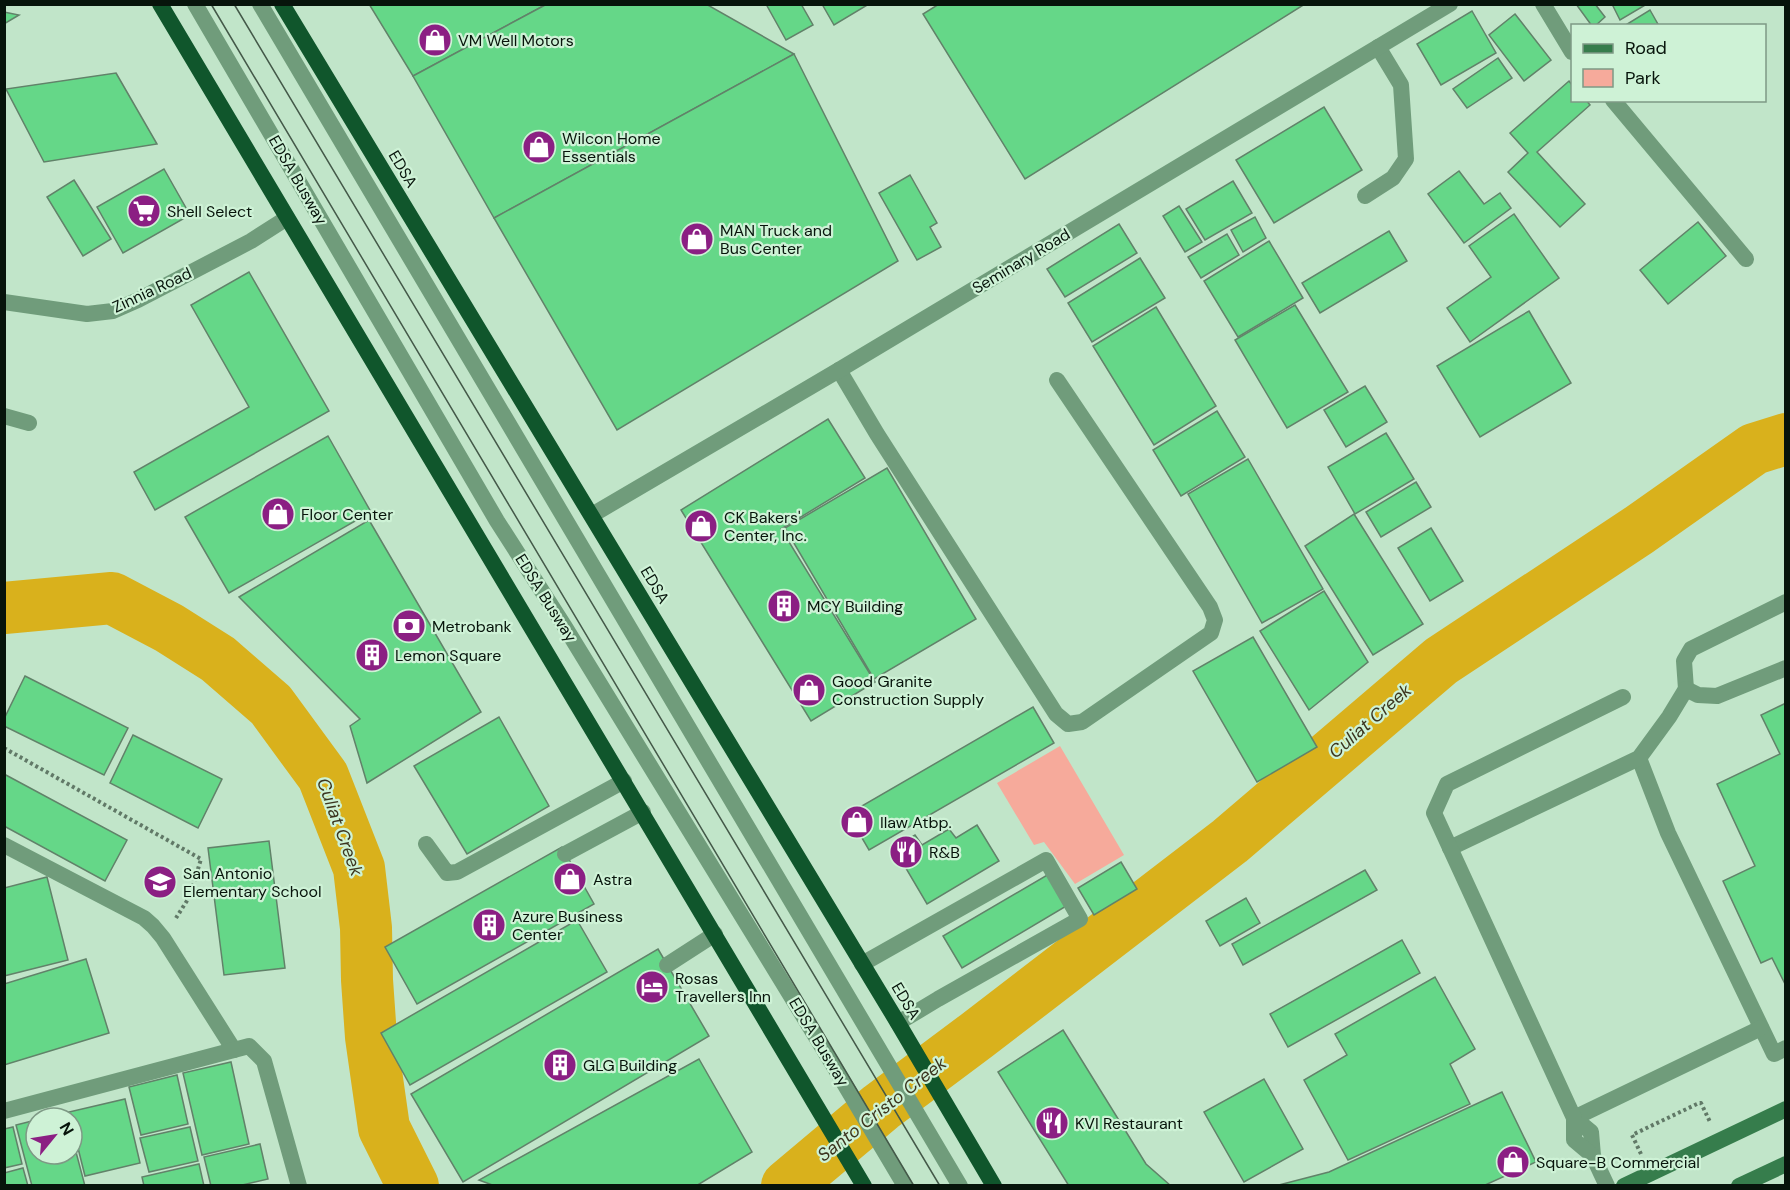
<svg xmlns="http://www.w3.org/2000/svg" width="1790" height="1190" viewBox="0 0 1790 1190" font-family="'DM Sans',sans-serif">
<rect width="100%" height="100%" fill="#c1e5c9"/>
<!-- green -->
<polygon fill="#f6aa9b" points="1060,746 1124,855 1075,884 1044,842 1034,845 997,783"/>
<g fill="none" stroke-linecap="round" stroke-linejoin="round">
<!-- river -->
<g stroke="#d9b11c" stroke-width="52">
<polyline points="4,608 112,598 169,628 218,659 271,705 323,776 359,868 366,928 367,980 371,1037 384,1128 413,1186"/>
<polyline points="787,1186 881,1107 976,1036 1230,841 1441,661 1639,530 1754,449 1786,439"/>
</g>
</g>
<!-- building -->
<g fill="#65d788" stroke="#618269" stroke-width="1.5">
<polygon points="369,4 547,4 413,76"/>
<polygon points="547,4 706,4 794,54 494,218 413,76"/>
<polygon points="766,4 801,4 813,25 786,40"/>
<polygon points="822,4 869,4 834,25"/>
<polygon points="939,4 1305,4 1025,179 923,14"/>
<polygon points="1576,4 1595,4 1605,17 1595,26 1592,26"/>
<polygon points="1612,4 1647,4 1620,20"/>
<polygon points="1650,10 1659,26 1624,26"/>
<polygon points="1472,11 1496,53 1441,85 1417,44"/>
<polygon points="4,12 19,15 4,24"/>
<polygon points="1515,14 1551,60 1524,81 1489,35"/>
<polygon points="794,54 898,261 617,430 494,218"/>
<polygon points="1498,58 1512,78 1467,108 1453,89"/>
<polygon points="116,73 157,144 44,162 6,89"/>
<polygon points="1569,81 1572,85 1572,100 1586,100 1590,105 1537,152 1585,204 1560,227 1508,172 1528,153 1510,133"/>
<polygon points="1324,107 1362,170 1274,223 1236,160"/>
<polygon points="164,169 190,215 123,253 97,207"/>
<polygon points="1459,171 1484,204 1500,193 1511,208 1464,243 1428,194"/>
<polygon points="910,175 937,223 930,227 941,247 917,260 879,193"/>
<polygon points="74,180 111,239 83,256 47,197"/>
<polygon points="1233,181 1252,213 1205,240 1186,209"/>
<polygon points="1179,206 1202,242 1185,252 1163,216"/>
<polygon points="1514,214 1559,278 1470,342 1447,308 1491,277 1469,246"/>
<polygon points="1255,217 1266,238 1243,252 1231,230"/>
<polygon points="1698,222 1726,256 1668,304 1640,270"/>
<polygon points="1119,224 1137,253 1065,297 1047,269"/>
<polygon points="1389,231 1407,261 1320,313 1302,283"/>
<polygon points="1227,234 1239,255 1201,278 1188,257"/>
<polygon points="1269,241 1303,298 1238,337 1204,281"/>
<polygon points="1140,258 1165,298 1092,342 1068,303"/>
<polygon points="249,272 329,411 155,510 134,472 249,407 191,305"/>
<polygon points="1295,305 1348,392 1287,428 1235,340"/>
<polygon points="1156,307 1216,406 1154,445 1093,346"/>
<polygon points="1529,311 1571,383 1480,437 1437,366"/>
<polygon points="1365,386 1387,422 1346,447 1324,410"/>
<polygon points="1217,411 1245,457 1181,496 1153,450"/>
<polygon points="828,419 865,478 781,529 875,682 811,721 681,510"/>
<polygon points="1386,433 1414,479 1355,514 1328,467"/>
<polygon points="328,436 371,512 229,593 185,517"/>
<polygon points="1248,459 1323,589 1262,623 1188,494"/>
<polygon points="887,468 976,619 874,679 785,528"/>
<polygon points="1416,482 1431,507 1381,537 1366,512"/>
<polygon points="1354,514 1423,624 1373,655 1305,546"/>
<polygon points="369,520 481,712 367,783 350,726 360,719 239,597"/>
<polygon points="1431,528 1463,581 1430,601 1398,548"/>
<polygon points="1324,591 1368,662 1309,710 1260,631"/>
<polygon points="1253,637 1317,747 1257,782 1193,671"/>
<polygon points="25,676 128,728 104,775 4,726 4,719"/>
<polygon points="1786,703 1786,986 1772,958 1761,963 1723,881 1755,866 1717,784 1780,754 1761,715"/>
<polygon points="1033,707 1054,743 869,850 848,814"/>
<polygon points="499,717 549,806 467,854 414,766"/>
<polygon points="133,735 222,779 198,828 110,783"/>
<polygon points="4,774 127,840 105,881 4,826"/>
<polygon points="977,825 999,861 927,904 894,848 915,835 922,845 949,829 956,838"/>
<polygon points="269,841 285,968 224,975 208,848"/>
<polygon points="562,847 594,904 417,1004 385,947"/>
<polygon points="1121,862 1137,889 1094,915 1078,888"/>
<polygon points="1365,870 1377,890 1243,965 1232,944"/>
<polygon points="1049,874 1068,905 962,968 943,936"/>
<polygon points="47,877 68,960 4,976 4,888"/>
<polygon points="1246,898 1260,923 1220,946 1206,921"/>
<polygon points="577,920 607,972 410,1085 381,1033"/>
<polygon points="1402,940 1420,973 1288,1047 1270,1014"/>
<polygon points="658,949 709,1036 463,1182 411,1094"/>
<polygon points="86,959 109,1033 4,1065 4,984"/>
<polygon points="1435,977 1475,1049 1450,1064 1470,1104 1348,1160 1304,1080 1347,1055 1335,1034"/>
<polygon points="1063,1030 1146,1164 1171,1186 1069,1186 998,1072"/>
<polygon points="699,1059 752,1152 696,1186 495,1186 479,1180"/>
<polygon points="231,1062 249,1144 202,1155 183,1073"/>
<polygon points="177,1075 188,1124 141,1135 129,1087"/>
<polygon points="1264,1079 1303,1149 1244,1182 1204,1112"/>
<polygon points="1502,1092 1536,1162 1483,1186 1275,1186 1329,1172"/>
<polygon points="125,1099 140,1163 85,1176 69,1112"/>
<polygon points="65,1112 67,1118 44,1118"/>
<polygon points="36,1120 36,1154 72,1154 72,1137 85,1186 32,1186 16,1125"/>
<polygon points="13,1127 22,1164 4,1168 4,1129"/>
<polygon points="190,1127 198,1161 149,1172 140,1138"/>
<polygon points="260,1144 268,1179 238,1186 211,1186 204,1157"/>
<polygon points="199,1164 204,1186 144,1186 142,1177"/>
<polygon points="23,1168 28,1186 4,1186 4,1173"/>
</g>
<g fill="none" stroke-linecap="round" stroke-linejoin="round">
<!-- path -->
<g stroke="#617967" stroke-width="4" stroke-dasharray="3 3" stroke-linecap="butt">
<polyline points="4,748 201,859 190,896 176,918"/>
<polyline points="1641,1154 1632,1135 1697,1104 1701,1103 1710,1122"/>
</g>
<!-- service -->
<g stroke="#709c7b" stroke-width="16">
<polyline points="195,4 497,521 565,627 835,1068 905,1186"/>
<polyline points="260,4 960,1186"/>
<polyline points="1543,4 1572,52"/>
<polyline points="1613,100 1746,259"/>
<polyline points="1365,196 1393,178 1406,159 1401,85 1378,47"/>
<polyline points="839,370 877,434 1056,714 1068,724 1082,722 1211,633 1215,620 1210,607 1057,380"/>
<polyline points="4,416 29,423"/>
<polyline points="1686,689 1684,661 1691,649 1786,602"/>
<polyline points="1639,758 1668,833 1774,1054 1786,1048"/>
<polyline points="426,844 447,873 457,872 624,781"/>
<polyline points="4,845 144,918 153,926 163,938 234,1050"/>
<polyline points="1450,848 1639,758 1669,717 1686,689 1698,695 1717,696 1786,668"/>
<polyline points="565,854 643,812"/>
<polyline points="862,964 1046,860 1080,919 938,999 898,1023"/>
<polyline points="667,965 715,934"/>
<polyline points="1574,1118 1761,1028"/>
<polyline points="1574,1118 1591,1132 1593,1156 1607,1186"/>
<polyline points="1593,1156 1574,1140 1574,1118 1434,813 1447,784 1623,697"/>
</g>
<!-- minor -->
<g stroke="#709c7b" stroke-width="16">
<polyline points="4,302 87,314 113,311 138,300 251,241 287,218"/>
<polyline points="4,1111 249,1046 264,1061 299,1186"/>
</g>
<!-- tertiary -->
<polyline stroke="#709c7b" stroke-width="16" points="592,515 839,370 1450,4"/>
<!-- secondary -->
<g stroke="#367d4c" stroke-width="16">
<polyline points="1624,1186 1786,1109"/>
<polyline points="1739,1186 1786,1164"/>
</g>
<!-- trunk -->
<g stroke="#10562c" stroke-width="16">
<polyline points="160,4 864,1186"/>
<polyline points="282,4 898,1023 994,1186"/>
</g>
<!-- tram -->
<g stroke="#445949" stroke-width="1.5">
<polyline points="211,4 914,1186"/>
<polyline points="234,4 940,1186"/>
</g>
</g>
<!-- icons -->
<defs>
<symbol id="shop-disc" viewBox="-11 -11 22 22"><circle r="9.5" fill="#8b1f83" stroke="#cef2d6"/><path d="M-5-2.5h2.3a2.7 3.5 0 0 1 5.4 0H5L5.5 6h-11ZM-1.5-2.5h3a1.5 2.3 0 0 0-3 0Z" fill="#fff"/></symbol>
<symbol id="supermarket-disc" viewBox="-11 -11 22 22"><circle r="9.5" fill="#8b1f83" stroke="#cef2d6"/><path d="M-6-5.5h2.5l.6 2H6L4.5 2H-2.5L-4.4-4H-6ZM-1.5 3.2a1.3 1.3 0 1 0 .1 0ZM3 3.2a1.3 1.3 0 1 0 .1 0Z" fill="#fff"/></symbol>
<symbol id="building-disc" viewBox="-11 -11 22 22"><circle r="9.5" fill="#8b1f83" stroke="#cef2d6"/><path d="M-4-6H4V6H1V3H-1V6H-4ZM-2.5-4.3h1.7v1.8h-1.7ZM.8-4.3h1.7v1.8H.8ZM-2.5-1h1.7V.8h-1.7ZM.8-1h1.7V.8H.8Z" fill="#fff"/></symbol>
<symbol id="bank-disc" viewBox="-11 -11 22 22"><circle r="9.5" fill="#8b1f83" stroke="#cef2d6"/><path d="M-6-4H6V4H-6ZM0-2.3a2.3 2.3 0 1 0 0 4.6a2.3 2.3 0 1 0 0-4.6Z" fill="#fff"/></symbol>
<symbol id="restaurant-disc" viewBox="-11 -11 22 22"><circle r="9.5" fill="#8b1f83" stroke="#cef2d6"/><path d="M-5-6h1v4h1v-4h1v4h1v-4h1v5L-1.5 .5V6h-2V.5L-5-1ZM5-6V6H3V1.5H1.5Q1.5-4 5-6Z" fill="#fff"/></symbol>
<symbol id="school-disc" viewBox="-11 -11 22 22"><circle r="9.5" fill="#8b1f83" stroke="#cef2d6"/><path d="M0-5L7-2L0 1L-7-2ZM-4 1L0 2.5L4 1V4Q0 6-4 4Z" fill="#fff"/></symbol>
<symbol id="hotel-disc" viewBox="-11 -11 22 22"><circle r="9.5" fill="#8b1f83" stroke="#cef2d6"/><path d="M-6-4.5h1.5V1H6V5H4.5V3h-9V5H-6ZM-4 0a1.8 1.8 0 1 1 3.6 0ZM.5 0V-2.5h3Q6-2.5 6 0Z" fill="#fff"/></symbol>
</defs>
<g fill-rule="evenodd">
<use href="#shop-disc" x="416" y="21" width="38" height="38"/>
<use href="#shop-disc" x="520" y="128" width="38" height="38"/>
<use href="#supermarket-disc" x="125" y="192" width="38" height="38"/>
<use href="#shop-disc" x="678" y="220" width="38" height="38"/>
<use href="#shop-disc" x="259" y="495" width="38" height="38"/>
<use href="#shop-disc" x="682" y="507" width="38" height="38"/>
<use href="#building-disc" x="765" y="587" width="38" height="38"/>
<use href="#bank-disc" x="390" y="607" width="38" height="38"/>
<use href="#building-disc" x="353" y="636" width="38" height="38"/>
<use href="#shop-disc" x="790" y="671" width="38" height="38"/>
<use href="#shop-disc" x="838" y="803" width="38" height="38"/>
<use href="#restaurant-disc" x="887" y="833" width="38" height="38"/>
<use href="#shop-disc" x="551" y="860" width="38" height="38"/>
<use href="#school-disc" x="141" y="863" width="38" height="38"/>
<use href="#building-disc" x="470" y="906" width="38" height="38"/>
<use href="#hotel-disc" x="633" y="968" width="38" height="38"/>
<use href="#building-disc" x="541" y="1046" width="38" height="38"/>
<use href="#restaurant-disc" x="1033" y="1104" width="38" height="38"/>
<use href="#shop-disc" x="1494" y="1143" width="38" height="38"/>
</g>
<g text-anchor="middle" dominant-baseline="central" stroke-width="4.5" stroke-linejoin="round" paint-order="stroke">
<!-- poi labels -->
<g font-size="16" fill="#07140b" stroke="#cef2d6" text-anchor="start">
<text x="458" y="40">VM Well Motors</text>
<text x="562" y="138">Wilcon Home<tspan x="562" dy="18">Essentials</tspan></text>
<text x="167" y="211">Shell Select</text>
<text x="720" y="230">MAN Truck and<tspan x="720" dy="18">Bus Center</tspan></text>
<text x="301" y="514">Floor Center</text>
<text x="724" y="517">CK Bakers'<tspan x="724" dy="18">Center, Inc.</tspan></text>
<text x="807" y="606">MCY Building</text>
<text x="432" y="626">Metrobank</text>
<text x="395" y="655">Lemon Square</text>
<text x="832" y="681">Good Granite<tspan x="832" dy="18">Construction Supply</tspan></text>
<text x="880" y="822">Ilaw Atbp.</text>
<text x="929" y="852">R&amp;B</text>
<text x="183" y="873">San Antonio<tspan x="183" dy="18">Elementary School</tspan></text>
<text x="593" y="879">Astra</text>
<text x="512" y="916">Azure Business<tspan x="512" dy="18">Center</tspan></text>
<text x="675" y="978">Rosas<tspan x="675" dy="18">Travellers Inn</tspan></text>
<text x="583" y="1065">GLG Building</text>
<text x="1075" y="1123">KVI Restaurant</text>
<text x="1536" y="1162">Square-B Commercial</text>
</g>
<!-- street labels -->
<g font-size="16" fill="#07140b" stroke="#cef2d6">
<text transform="translate(403 169) rotate(59)">EDSA</text>
<text transform="translate(298 180) rotate(60)">EDSA Busway</text>
<text transform="translate(1021 261) rotate(-31)">Seminary Road</text>
<text transform="translate(152 290) rotate(-25)">Zinnia Road</text>
<text transform="translate(655 585) rotate(59)">EDSA</text>
<text transform="translate(546 598) rotate(58)">EDSA Busway</text>
<text transform="translate(906 1001) rotate(59)">EDSA</text>
<text transform="translate(819 1042) rotate(59)">EDSA Busway</text>
</g>
<!-- water labels -->
<g font-size="18" font-style="italic" fill="#3c351f" stroke="#cef2d6">
<text transform="translate(1370 721) rotate(-41)">Culiat Creek</text>
<text transform="translate(340 827) rotate(70)">Culiat Creek</text>
<text transform="translate(882 1109) rotate(-38)">Santo Cristo Creek</text>
</g>
</g>
<!-- border -->
<rect width="1790" height="1190" fill="none" stroke="#07140b" stroke-width="12"/>
<!-- legend -->
<rect x="1571" y="24" width="195" height="78" fill="#cef2d6" stroke="#7e9985" stroke-width="1.5"/>
<rect x="1583" y="44" width="30" height="9" fill="#367d4c" stroke="#7e9985" stroke-width="1.5"/>
<text x="1625" y="54" font-size="18" fill="#07140b">Road</text>
<rect x="1583" y="69" width="30" height="18" fill="#f6aa9b" stroke="#7e9985" stroke-width="1.5"/>
<text x="1625" y="84" font-size="18" fill="#07140b">Park</text>
<!-- north arrow -->
<g transform="translate(54 1136) rotate(60)"><circle r="28" fill="#cef2d6" stroke="#7e9985" stroke-width="1.5"/>
<path d="M0-4.5L10 22L0 15L-10 22Z" fill="#8b1f83"/>
<text y="-9" font-size="16" font-weight="bold" text-anchor="middle" fill="#07140b">N</text>
</g>
</svg>
